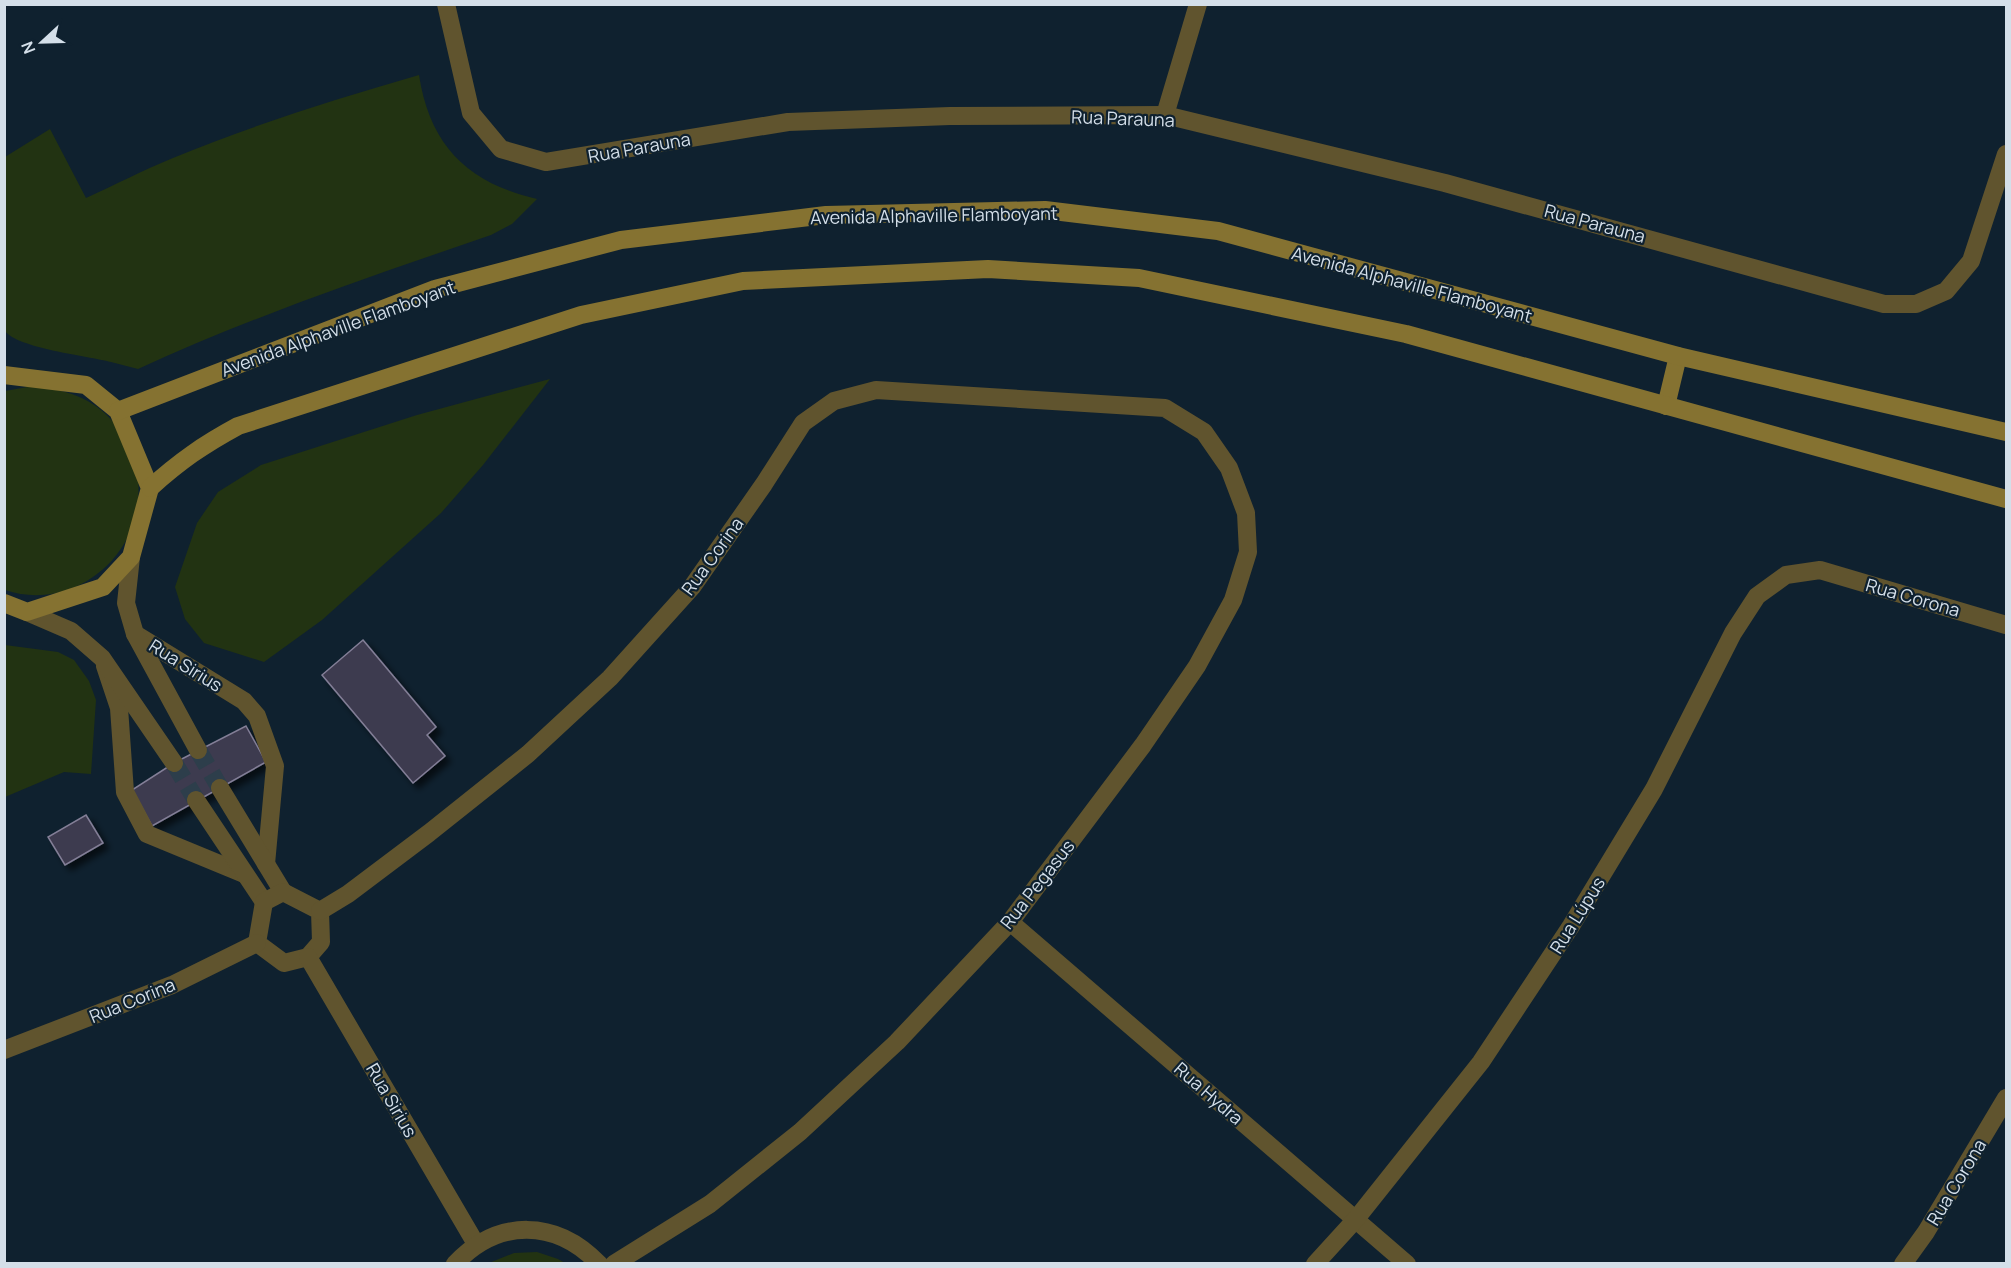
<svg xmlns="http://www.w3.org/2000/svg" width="2011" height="1268" viewBox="0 0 2011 1268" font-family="Manrope,sans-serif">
<defs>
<filter id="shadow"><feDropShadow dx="5.5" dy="5.5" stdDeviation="3" flood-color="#0009"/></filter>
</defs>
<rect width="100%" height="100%" fill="#0f212f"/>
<!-- green -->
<g fill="#223312">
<path d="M419,75C430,146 468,183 537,199L512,224L491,235C372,276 253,316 138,369C129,367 120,364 111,362C88,356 17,348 5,331V157L50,129L86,198C115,185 143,170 173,158C253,125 336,99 419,75Z"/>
<polygon points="550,379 483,465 441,513 322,620 264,662 204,643 185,619 175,587 197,523 218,492 261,465 417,415"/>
<path d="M33,386C64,389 94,398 114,423C119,429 121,437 125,444C128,451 133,457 135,464C139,476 139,489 138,501C132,565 67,611 5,590V391Z"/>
<polygon points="5,645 58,652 74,660 89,681 96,700 91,774 64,772 5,797"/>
<polygon points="537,1252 558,1259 565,1263 489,1263 514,1253"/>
</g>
<!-- building -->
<g fill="#3e3a4f" stroke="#837f97" stroke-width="1.5" filter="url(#shadow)">
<polygon points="363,640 436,727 427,735 445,756 413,783 322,675"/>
<polygon points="246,726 266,762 152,826 132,790 174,763"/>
<polygon points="86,815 103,843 65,865 48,837"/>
</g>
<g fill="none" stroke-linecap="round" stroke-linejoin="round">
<!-- street-tunnel -->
<g stroke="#2d3e4b" stroke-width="18" stroke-dasharray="18 9" stroke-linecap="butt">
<polyline points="198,750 220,788"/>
<polyline points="174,763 196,800"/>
</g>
<!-- lane -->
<g stroke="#60542e" stroke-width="18">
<polyline points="135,634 244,701 257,716 275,766 266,864"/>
<polyline points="105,666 119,708 125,792 147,834 244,874"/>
</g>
<!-- street -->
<g stroke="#60542e" stroke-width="18">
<polyline points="446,4 471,113 501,149 546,162 788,122 950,116 1165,115 1445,183 1884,304 1916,304 1946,291 1971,261 2006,154"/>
<polyline points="1165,115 1198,4"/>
<polyline points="131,557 126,603 135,634 198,750"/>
<polyline points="27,612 71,631 102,658 174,763"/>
<polyline points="220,788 283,892"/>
<polyline points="196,800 264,902"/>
<polygon points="283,892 320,911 321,942 308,957 284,963 257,943 264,902"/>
<polyline points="320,911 348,894 429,833 528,754 610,678 692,587 764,484 803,423 834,401 876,390 1165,408 1204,432 1229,468 1246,513 1248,552 1233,600 1197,666 1143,745 1010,922 897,1042 800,1132 710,1204 614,1264"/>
<polyline points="1010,922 1407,1264"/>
<polyline points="308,957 476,1244"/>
<polyline points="4,1050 172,985 257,943"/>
<path d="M455,1264C498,1218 556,1219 599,1264"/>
<polyline points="1315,1264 1356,1219 1481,1062 1571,926 1654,789 1733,633 1757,596 1786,575 1820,570 2006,625"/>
<polyline points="1903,1264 1926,1232 2006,1098"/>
</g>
<!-- secondary -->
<g stroke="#857231" stroke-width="18">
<polyline points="4,375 86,385 118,411 150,488 131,557 103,587 27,612 4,603"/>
<polyline points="1666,406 1678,356"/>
<polyline points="118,411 435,289 621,240 826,215 1045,210 1218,231 1678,356 2006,432"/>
<path d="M150,488C180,461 203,445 238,426L581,315L743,281L988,269L1139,278L1406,334L2006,499"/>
</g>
</g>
<g text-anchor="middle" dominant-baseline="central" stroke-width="4.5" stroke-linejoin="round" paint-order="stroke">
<!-- street labels -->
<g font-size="18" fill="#d4dfe9" stroke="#0f212f">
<text transform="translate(1123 118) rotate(2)">Rua Parauna</text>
<text transform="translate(639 147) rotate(-10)">Rua Parauna</text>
<text transform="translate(934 215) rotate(-1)">Avenida Alphaville Flamboyant</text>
<text transform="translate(1595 223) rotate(15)">Rua Parauna</text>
<text transform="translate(1412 284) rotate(15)">Avenida Alphaville Flamboyant</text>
<text transform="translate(338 328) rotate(-20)">Avenida Alphaville Flamboyant</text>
<text transform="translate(712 556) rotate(-54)">Rua Corina</text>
<text transform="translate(1913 597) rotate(16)">Rua Corona</text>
<text transform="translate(186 665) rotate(32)">Rua Sirius</text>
<text transform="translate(1037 884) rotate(-52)">Rua Pegasus</text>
<text transform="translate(1577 915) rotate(-58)">Rua Lúpus</text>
<text transform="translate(132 1000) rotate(-22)">Rua Corina</text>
<text transform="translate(1209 1093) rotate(41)">Rua Hydra</text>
<text transform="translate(392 1100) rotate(60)">Rua Sirius</text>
<text transform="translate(1956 1182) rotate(-59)">Rua Corona</text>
</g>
</g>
<!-- border -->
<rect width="2011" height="1268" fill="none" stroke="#d4dfe9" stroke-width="12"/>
<!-- north arrow -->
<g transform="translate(42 42) rotate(248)" stroke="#0f212f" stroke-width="4.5" paint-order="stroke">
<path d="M0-4.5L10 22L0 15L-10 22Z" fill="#d4dfe9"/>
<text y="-9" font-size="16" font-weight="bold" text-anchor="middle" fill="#d4dfe9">N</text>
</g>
</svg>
